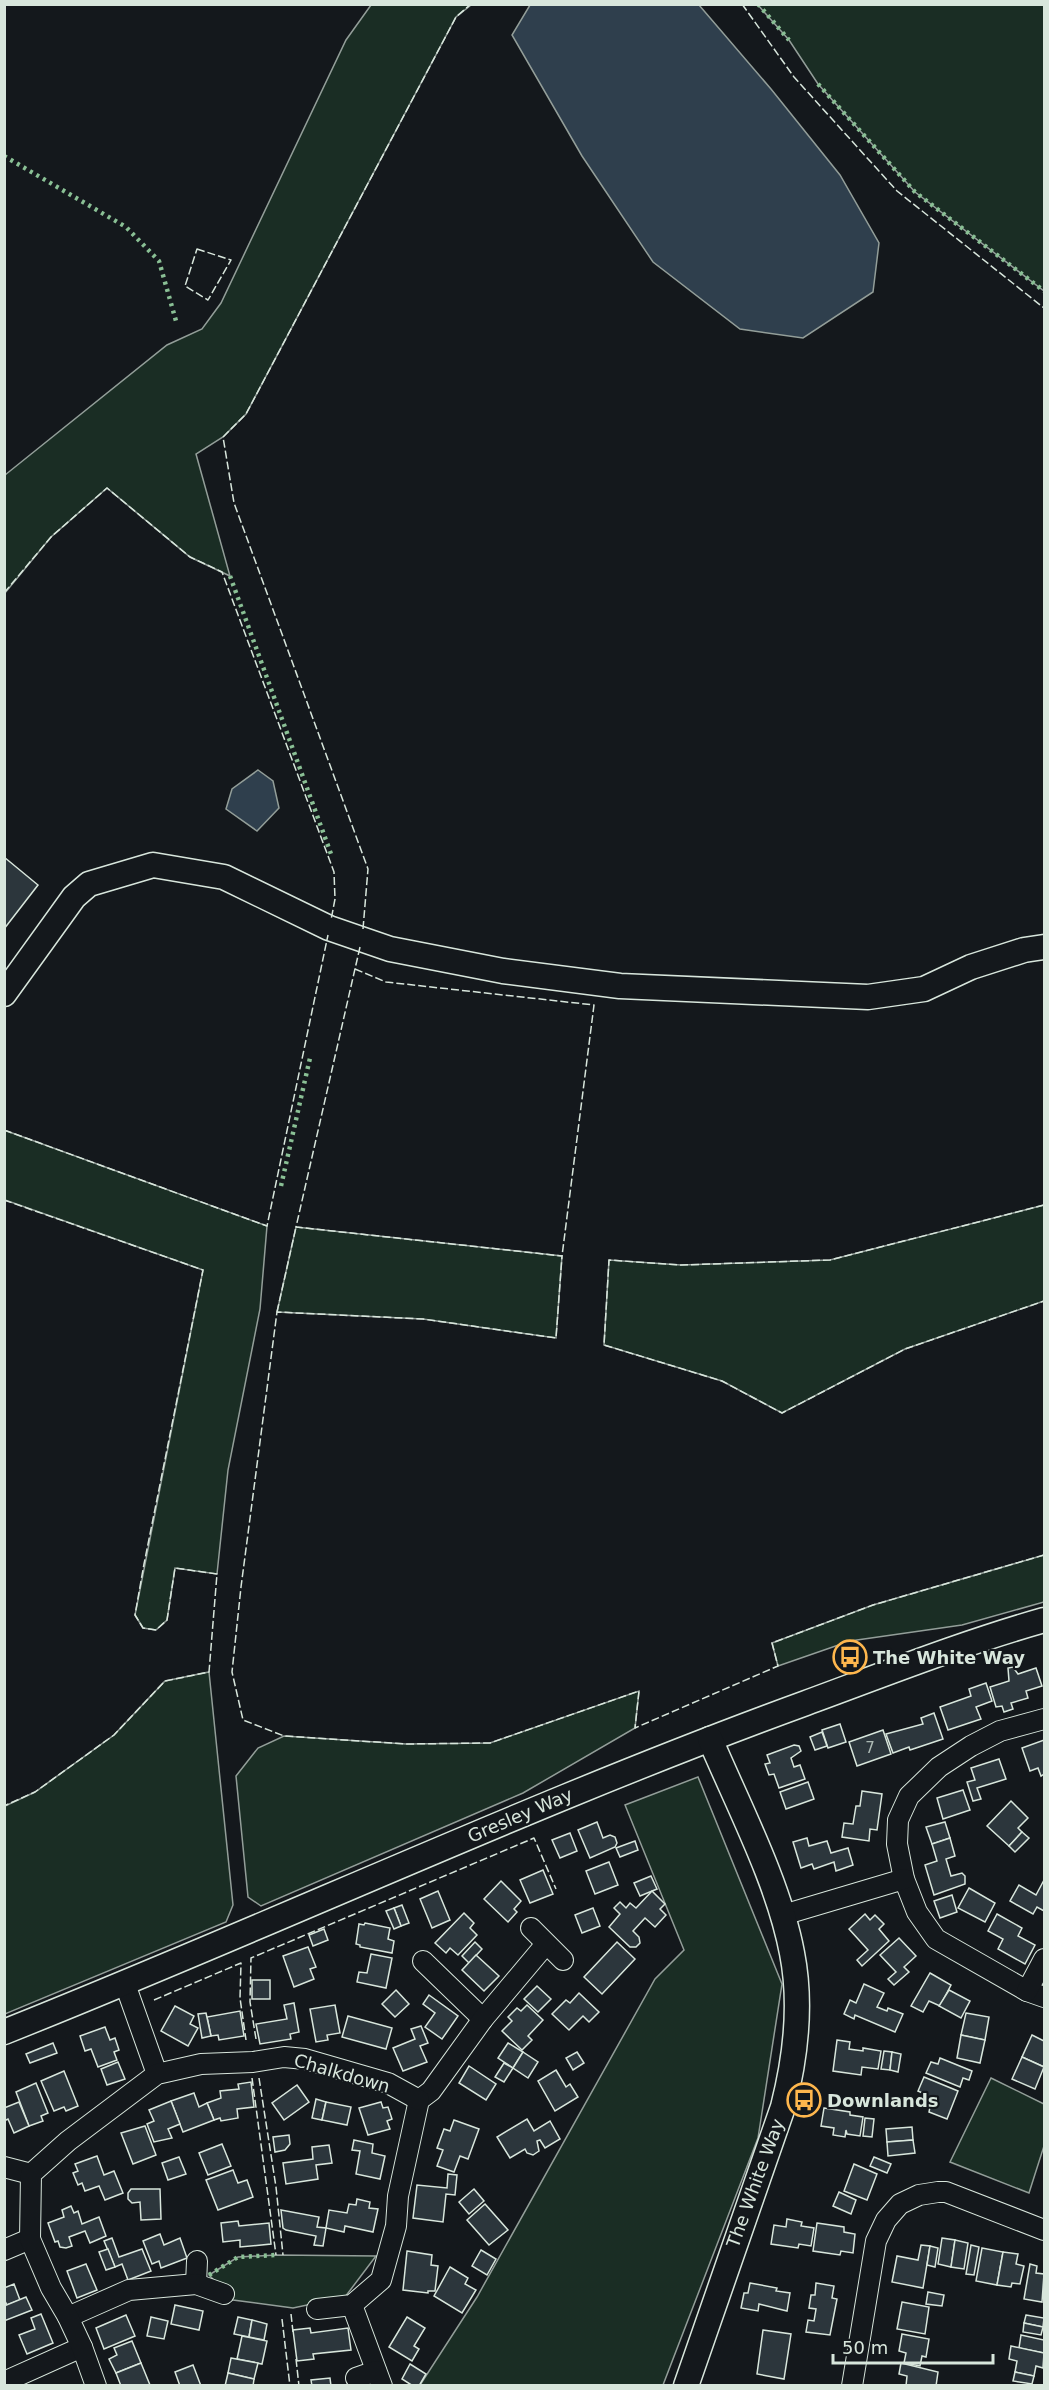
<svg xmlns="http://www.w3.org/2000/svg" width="1049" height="2390" viewBox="0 0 1049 2390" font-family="'DejaVu Sans',sans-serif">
<rect width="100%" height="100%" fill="#14181c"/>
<!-- green -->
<g fill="#1a2d24" stroke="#939e99" stroke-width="1.5">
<polygon points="371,5 471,5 456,17 246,414 223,437 196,454 230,576 190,557 107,488 51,537 5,593 5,475 167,345 202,329 221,303 346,40"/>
<polygon points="758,5 1044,5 1044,291 915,192 818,84 789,40"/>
<polygon points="4,1130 267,1226 260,1309 228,1470 217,1574 175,1568 167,1620 156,1630 143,1628 135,1615 203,1270 5,1200"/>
<polygon points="1044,1205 1044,1301 905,1349 782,1413 722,1381 604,1345 609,1260 681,1265 830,1260"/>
<polygon points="296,1227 562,1256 556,1338 423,1319 277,1312"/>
<polygon points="1044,1555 1044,1602 962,1625 850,1641 778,1666 772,1643 873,1605"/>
<polygon points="209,1672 233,1905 226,1922 5,2014 5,1806 35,1792 114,1735 165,1681"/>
<polygon points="639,1691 635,1728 523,1793 261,1906 248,1897 236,1776 258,1748 284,1736 406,1744 490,1743"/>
<polygon points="698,1777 782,1984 758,2138 663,2385 420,2385 477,2297 655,1979 684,1950 625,1805"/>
<polygon points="991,2078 1044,2104 1044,2146 1029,2193 950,2162"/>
<polygon points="276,2255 376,2256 345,2297 293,2308 233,2300 209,2275 238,2257"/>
</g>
<!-- water -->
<g fill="#2f3f4d" stroke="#939e99" stroke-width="1.5">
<polygon points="530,5 699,5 771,89 840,175 879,243 873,292 803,338 740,329 653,262 582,156 512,35"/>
<polygon points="258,770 273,781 279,808 257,831 226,809 232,789"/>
</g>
<!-- building -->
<g fill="#2c363c" stroke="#d8e6dc" stroke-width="1.5">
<polygon points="4,857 38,885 4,929"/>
<polygon points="1013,1667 1018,1674 1036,1668 1042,1686 1026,1691 1028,1698 1011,1703 1013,1709 1004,1712 1002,1706 996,1707 990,1687 1009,1681 1008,1668"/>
<polygon points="986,1683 992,1701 976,1707 981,1719 948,1730 940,1707 971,1696 969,1689"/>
<polygon points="934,1713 943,1739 910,1750 909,1747 893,1753 886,1734 923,1724 921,1718"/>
<polygon points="840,1724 846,1742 828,1748 822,1730"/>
<polygon points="883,1730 891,1754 857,1766 849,1742"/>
<polygon points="822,1732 827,1746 815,1750 810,1737"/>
<polygon points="1044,1740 1044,1774 1041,1776 1038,1768 1030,1771 1022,1748"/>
<polygon points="794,1745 799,1746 801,1751 791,1758 794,1767 800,1765 805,1779 779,1788 774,1774 769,1775 765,1764 770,1763 767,1755"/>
<polygon points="999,1759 1006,1779 977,1788 981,1799 973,1801 967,1782 975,1780 971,1768"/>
<polygon points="808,1782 814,1799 786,1809 780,1792"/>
<polygon points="963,1790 970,1810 943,1819 937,1798"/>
<polygon points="862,1791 882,1794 877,1830 870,1829 869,1841 842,1837 844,1823 853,1824 856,1806 860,1806"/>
<polygon points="1011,1801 1028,1818 1018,1828 1022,1832 1009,1846 987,1826"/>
<polygon points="597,1822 603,1838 610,1835 615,1837 617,1843 615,1847 590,1858 578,1830"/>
<polygon points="945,1822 950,1838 932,1844 926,1827"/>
<polygon points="1022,1832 1029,1838 1015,1852 1009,1846"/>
<polygon points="570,1833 577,1851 560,1858 552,1840"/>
<polygon points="807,1838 809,1846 827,1841 831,1853 848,1848 853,1865 836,1871 834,1862 814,1869 812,1864 801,1868 793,1842"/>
<polygon points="950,1838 955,1856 946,1859 951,1876 962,1873 965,1876 965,1884 934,1895 925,1865 937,1861 932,1844"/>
<polygon points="635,1841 638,1850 620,1857 616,1848"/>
<polygon points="609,1862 618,1885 595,1894 586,1871"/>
<polygon points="543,1870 553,1894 530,1903 520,1880"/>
<polygon points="651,1876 657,1889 640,1896 634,1883"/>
<polygon points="1044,1880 1044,1911 1037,1907 1033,1914 1010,1901 1019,1885 1036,1895"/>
<polygon points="501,1881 521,1901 514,1909 517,1912 508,1922 484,1899"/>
<polygon points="969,1888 995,1903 985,1922 958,1908"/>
<polygon points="438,1891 450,1920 432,1928 420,1899"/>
<polygon points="652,1891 665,1904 660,1909 666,1915 655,1927 645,1918 633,1931 639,1937 640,1943 636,1947 630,1947 609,1927 620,1914 614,1908 620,1902 626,1908 630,1903 636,1908"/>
<polygon points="952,1895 957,1912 940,1918 934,1901"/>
<polygon points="402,1905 409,1923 401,1926 394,1908"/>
<polygon points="394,1908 401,1926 394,1929 386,1911"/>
<polygon points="593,1908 600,1926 582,1933 575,1915"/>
<polygon points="464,1913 474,1923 470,1928 477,1935 458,1955 450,1948 446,1953 435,1943"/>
<polygon points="865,1914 870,1920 875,1915 884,1924 879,1929 889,1941 862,1966 857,1960 868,1950 849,1929"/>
<polygon points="997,1914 1022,1928 1018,1936 1035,1945 1025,1964 998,1949 1003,1939 988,1931"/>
<polygon points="365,1923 390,1928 388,1939 394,1941 392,1953 360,1947 360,1945 356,1944 359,1924 364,1925"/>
<polygon points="324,1929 328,1940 313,1946 309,1935"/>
<polygon points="899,1938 916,1956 904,1967 909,1972 894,1985 888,1979 896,1972 880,1955"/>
<polygon points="475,1942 482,1949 469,1963 462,1956"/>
<polygon points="617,1942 635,1959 602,1994 584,1977"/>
<polygon points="308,1947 316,1967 310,1969 314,1979 294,1987 283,1956"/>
<polygon points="371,1954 392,1958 386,1988 357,1982 359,1972 367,1973"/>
<polygon points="476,1955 499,1976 484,1991 462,1970"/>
<polygon points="930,1973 951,1985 940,2006 929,2001 923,2012 911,2006"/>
<rect x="252" y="1980" width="18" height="19"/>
<polygon points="864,1984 884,1993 877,2007 887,2011 888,2008 903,2014 895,2032 855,2015 854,2019 844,2014 850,2000 856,2003"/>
<polygon points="537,1986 551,1999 538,2012 524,1999"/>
<polygon points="396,1990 409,2004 395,2017 382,2004"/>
<polygon points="949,1990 970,2001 961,2018 939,2006"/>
<polygon points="579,1993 599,2012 589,2022 583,2016 569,2030 552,2014 566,2000 570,2003"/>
<polygon points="429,1995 458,2016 442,2039 425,2027 435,2013 423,2004"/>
<polygon points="294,2003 299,2032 290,2034 291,2039 260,2044 256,2024 287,2019 284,2005"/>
<polygon points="335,2005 340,2033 327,2035 328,2040 316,2042 310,2009"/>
<polygon points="527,2005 543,2020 528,2036 532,2040 522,2050 502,2031 512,2021 508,2017 517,2008 521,2011"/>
<polygon points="175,2006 194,2016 190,2024 198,2028 188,2046 161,2031"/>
<polygon points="240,2011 244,2036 219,2040 218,2035 211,2036 207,2017"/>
<polygon points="206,2013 211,2036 202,2038 198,2014"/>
<polygon points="966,2013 989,2017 985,2040 961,2035"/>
<polygon points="348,2016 392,2028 386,2049 342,2037"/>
<polygon points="421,2026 428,2043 420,2046 427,2062 403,2071 393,2048 415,2039 411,2029"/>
<polygon points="105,2027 110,2040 115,2038 119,2050 114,2052 117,2060 98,2067 91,2049 85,2051 80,2036"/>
<polygon points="961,2035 985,2040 980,2063 957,2058"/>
<polygon points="1032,2035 1044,2041 1044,2067 1022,2057"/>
<polygon points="837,2040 850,2042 849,2049 863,2051 863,2048 881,2051 878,2069 862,2067 861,2075 833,2071"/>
<polygon points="53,2043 57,2053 30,2063 26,2054"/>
<polygon points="508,2043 523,2052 513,2068 498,2058"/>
<polygon points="884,2051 892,2052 890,2070 881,2069"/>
<polygon points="523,2052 538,2062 528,2078 513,2068"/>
<polygon points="577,2052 584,2063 573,2070 566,2058"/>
<polygon points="892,2052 901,2054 898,2072 890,2070"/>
<polygon points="1022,2057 1044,2067 1035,2089 1012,2079"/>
<polygon points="940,2058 972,2071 969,2080 963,2078 960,2087 926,2073 931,2062 938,2064"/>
<polygon points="118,2062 125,2079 107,2085 101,2069"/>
<polygon points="504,2063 513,2068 504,2082 495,2077"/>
<polygon points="469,2066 496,2084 486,2100 459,2083"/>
<polygon points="556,2070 566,2087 570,2084 578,2097 555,2111 538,2081"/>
<polygon points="64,2071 78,2106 66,2111 64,2107 54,2111 41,2081"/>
<polygon points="924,2077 958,2091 947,2119 929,2112 930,2107 922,2104 925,2094 918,2091"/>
<polygon points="251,2082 254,2107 237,2109 238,2118 221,2121 220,2118 214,2120 207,2103 221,2098 220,2091 239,2089 238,2084"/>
<polygon points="36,2083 48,2113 41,2116 43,2121 29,2126 16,2092"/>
<polygon points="297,2085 309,2102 284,2120 272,2103"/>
<polygon points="194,2093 199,2107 207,2103 214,2120 183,2132 171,2101"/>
<polygon points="316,2099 326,2102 322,2120 312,2118"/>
<polygon points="171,2101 180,2124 168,2129 172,2138 154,2142 147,2124 154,2121 149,2110"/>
<polygon points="19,2102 29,2126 14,2133 8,2119 4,2121 4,2108"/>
<polygon points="326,2102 351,2107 347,2125 322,2120"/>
<polygon points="381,2102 383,2108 388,2107 392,2119 387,2121 390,2129 368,2135 359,2108"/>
<polygon points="824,2108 850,2112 850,2115 863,2117 860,2136 847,2134 846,2130 845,2137 833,2135 834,2128 821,2126"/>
<polygon points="865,2118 874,2119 872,2137 863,2136"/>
<polygon points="527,2119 534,2131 550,2121 560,2139 545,2148 540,2140 537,2141 539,2151 533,2155 527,2153 525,2149 510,2158 497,2137"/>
<polygon points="454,2120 479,2129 468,2159 460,2156 454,2172 437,2166 443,2150 437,2148 444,2129 450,2131"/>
<polygon points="145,2126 156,2155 133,2164 121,2133"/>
<polygon points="912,2127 913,2140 887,2142 886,2129"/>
<polygon points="289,2135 290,2144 285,2150 275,2152 273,2137"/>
<polygon points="354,2140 373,2144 372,2153 385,2156 380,2179 356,2174 360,2151 352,2150"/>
<polygon points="913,2140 915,2153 888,2156 887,2142"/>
<polygon points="222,2144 231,2166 208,2175 199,2153"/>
<polygon points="329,2145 332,2163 316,2165 318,2179 286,2184 283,2163 313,2159 312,2147"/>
<polygon points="97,2156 104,2175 114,2171 123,2193 105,2200 99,2186 85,2191 82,2183 78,2185 73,2173 78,2171 75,2164"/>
<polygon points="179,2157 186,2174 168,2180 162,2163"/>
<polygon points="874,2157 891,2164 887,2173 870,2166"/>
<polygon points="854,2164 877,2174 867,2200 844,2191"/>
<polygon points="233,2170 238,2183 247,2180 253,2197 218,2210 206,2180"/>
<polygon points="448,2174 457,2175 455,2195 446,2194 443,2222 413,2218 417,2185 447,2188"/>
<polygon points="131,2189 160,2189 161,2219 141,2220 140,2202 132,2203 128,2199 128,2193"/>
<polygon points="474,2189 484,2201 469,2214 459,2202"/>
<polygon points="839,2192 856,2200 851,2214 833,2206"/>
<polygon points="357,2199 370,2202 369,2208 378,2209 373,2232 345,2226 344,2232 326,2228 329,2210 347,2213 349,2204 356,2205"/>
<polygon points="485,2204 508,2230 489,2245 467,2220"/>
<polygon points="71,2206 74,2213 78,2211 82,2224 99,2217 106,2236 90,2243 85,2231 69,2237 72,2246 66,2248 60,2247 58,2241 55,2242 48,2223 64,2217 62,2210"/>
<polygon points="281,2210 319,2217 317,2227 326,2228 323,2246 314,2245 316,2236 286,2230 283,2228"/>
<polygon points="787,2219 802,2222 801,2226 814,2228 811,2246 799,2244 798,2248 771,2244 774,2225 786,2227"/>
<polygon points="238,2221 239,2226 269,2223 271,2244 240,2247 240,2240 223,2242 221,2223"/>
<polygon points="817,2223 844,2227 844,2232 855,2234 853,2253 841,2251 840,2255 813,2251"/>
<polygon points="160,2234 164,2245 180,2238 187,2258 161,2268 159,2261 152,2264 143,2241"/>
<polygon points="112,2238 119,2257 142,2249 151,2271 128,2280 122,2264 115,2267 104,2241"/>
<polygon points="942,2238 955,2240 951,2267 938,2264"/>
<polygon points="955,2240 968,2243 964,2269 951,2267"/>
<polygon points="921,2245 930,2246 923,2288 892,2282 897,2256 918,2260"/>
<polygon points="971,2245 979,2247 974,2275 966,2274"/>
<polygon points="930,2246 938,2248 935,2267 927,2265"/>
<polygon points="982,2248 1003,2252 997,2285 976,2281"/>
<polygon points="108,2249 115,2267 106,2270 99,2252"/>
<polygon points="481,2250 496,2259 487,2275 472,2266"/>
<polygon points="407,2251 432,2255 431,2265 438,2266 435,2291 428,2291 428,2293 403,2290"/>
<polygon points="1003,2252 1018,2254 1016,2264 1024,2266 1020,2284 1012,2283 1011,2287 997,2285"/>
<polygon points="86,2264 97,2290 77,2298 67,2271"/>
<polygon points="1030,2264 1037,2266 1036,2273 1044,2274 1042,2302 1024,2299"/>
<polygon points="450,2267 468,2278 465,2284 476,2290 462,2313 434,2296"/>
<polygon points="750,2283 777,2288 776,2291 790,2293 787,2311 759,2304 758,2311 741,2308 744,2293 748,2293"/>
<polygon points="816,2283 834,2286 832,2298 837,2299 830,2335 806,2332 808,2320 814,2321 816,2309 809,2308 811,2295 815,2295"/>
<polygon points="14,2284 20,2300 7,2305 4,2299 4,2288"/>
<polygon points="928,2292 944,2295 942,2306 926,2304"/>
<polygon points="26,2297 32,2310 4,2321 4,2306"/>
<polygon points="902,2302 929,2307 925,2334 897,2329"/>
<polygon points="175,2305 203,2311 199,2330 171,2324"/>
<polygon points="41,2314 53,2343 27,2354 19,2335 35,2329 31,2318"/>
<polygon points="126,2315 135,2336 104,2349 96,2328"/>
<polygon points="1026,2315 1044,2318 1043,2327 1024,2323"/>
<polygon points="151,2317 168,2321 164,2339 147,2336"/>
<polygon points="238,2317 252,2320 249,2337 234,2334"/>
<polygon points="407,2317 425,2328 414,2346 419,2349 412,2361 389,2347"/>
<polygon points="252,2320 267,2324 264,2340 249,2337"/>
<polygon points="1024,2323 1043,2327 1041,2335 1023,2332"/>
<polygon points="310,2328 311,2333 348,2328 351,2350 313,2354 314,2359 297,2361 293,2330"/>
<polygon points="763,2330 791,2334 784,2379 757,2374"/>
<polygon points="902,2334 929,2339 926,2357 922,2356 920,2366 904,2363 906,2353 899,2351"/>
<polygon points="1021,2335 1044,2340 1044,2353 1019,2348"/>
<polygon points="242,2336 267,2341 262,2364 237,2359"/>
<polygon points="132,2341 141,2363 116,2373 109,2359 117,2355 114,2348"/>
<polygon points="1011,2346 1044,2353 1043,2368 1036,2366 1034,2376 1015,2372 1017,2361 1009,2359"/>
<polygon points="231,2358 258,2363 254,2379 228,2373"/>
<polygon points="141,2363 150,2385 121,2386 116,2373"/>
<polygon points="901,2363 938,2372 936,2386 906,2386 907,2376 899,2374"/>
<polygon points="410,2364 426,2374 419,2386 413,2386 402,2379"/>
<polygon points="193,2365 201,2386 180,2386 175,2372"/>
<polygon points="1015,2372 1034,2376 1032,2384 1013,2381"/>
<polygon points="228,2373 254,2379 253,2386 225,2386"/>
<polygon points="330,2378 331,2386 312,2386 311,2380"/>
</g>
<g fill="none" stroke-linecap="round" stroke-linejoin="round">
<defs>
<g id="minor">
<polyline points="1044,1719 1000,1731 971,1746 939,1767 909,1796 898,1820 897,1844 904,1879 917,1912 936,1939 1027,1991 1044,1997"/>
<polyline points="783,1915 904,1879"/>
<polyline points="531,1928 563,1960"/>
<polyline points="423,1961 483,2019"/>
<polyline points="125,1984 157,2074"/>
<polyline points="1027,1991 1044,1959"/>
<polyline points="4,2167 31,2174"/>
<polyline points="4,2250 30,2239"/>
<polyline points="196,2284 197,2261"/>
<polyline points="352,2305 382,2386"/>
<polyline points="317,2309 352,2305 381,2280 396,2226 398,2196 419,2100 431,2091 483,2019 546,1944"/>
<polyline points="68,2317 129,2290 196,2284 224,2294"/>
<polyline points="356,2378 376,2371"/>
<polyline points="4,2382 82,2347"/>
<polyline points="96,2386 82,2347 68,2317 51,2288 30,2239 31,2174 68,2141 157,2074 201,2064 253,2062 284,2057 305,2059 388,2083 419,2100"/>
<polyline points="852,2386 876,2241 886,2220 900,2204 919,2195 938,2192 946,2192 1044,2230"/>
</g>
<g id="tertiary">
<polyline points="4,994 74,897 89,884 153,865 224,877 329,928 390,949 503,971 620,986 868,997 924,989 971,967 1024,950 1044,947"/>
<path d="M4,2032C273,1925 534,1802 806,1703C885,1674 963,1643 1044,1620"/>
<path d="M686,2386L783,2107C796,2056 802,2004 792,1953C779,1883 738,1805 710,1739"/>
</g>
</defs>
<!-- minor casing -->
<use href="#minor" stroke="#d8e6dc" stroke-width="22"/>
<!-- tertiary casing -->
<use href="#tertiary" stroke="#d8e6dc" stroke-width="27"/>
<!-- minor -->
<use href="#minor" stroke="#14181c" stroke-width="20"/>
<!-- tertiary -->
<use href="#tertiary" stroke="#14181c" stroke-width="24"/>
<!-- hedge -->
<g stroke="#8ac095" stroke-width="4.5" stroke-dasharray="3 4.5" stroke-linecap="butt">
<polyline points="758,4 789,40"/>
<polyline points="818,84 915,192 1044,291"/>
<polyline points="4,156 126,227 159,261 176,321"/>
<polyline points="230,576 331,854"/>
<polyline points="281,1186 310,1058"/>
<polyline points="209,2275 238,2257 276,2255"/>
</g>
<!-- fence -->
<g stroke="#d8e6dc" stroke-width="1.5" stroke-dasharray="8 3" stroke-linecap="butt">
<polyline points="742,4 794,77 897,191 1044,308"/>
<polygon points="197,249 231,260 208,300 185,286"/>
<polyline points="4,593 51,537 107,488 190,557 222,572 334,872 335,899 331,920"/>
<polyline points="363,929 368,869 234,503 223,437 246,414 456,17 471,4"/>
<polyline points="360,947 296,1227 562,1256 556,1338 423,1319 277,1312 241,1587 232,1672 243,1720 284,1736 406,1744 490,1743 639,1691 635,1728 778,1666 772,1643 873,1605 1044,1555"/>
<polyline points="355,969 386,982 594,1005 562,1256"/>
<polyline points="4,1130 267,1226 328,935"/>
<polyline points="4,1200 203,1270 144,1564 135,1615 143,1628 156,1630 167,1620 175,1568 217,1574 209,1672 165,1681 114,1735 35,1792 4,1806"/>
<polyline points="1044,1205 830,1260 681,1265 609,1260 604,1345 722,1381 782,1413 905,1349 1044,1301"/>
<polyline points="277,1312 296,1227"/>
<polyline points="154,2000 241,1963 240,1998 246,2040"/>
<polyline points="256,2039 250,2002 251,1958 534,1838 556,1889"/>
<polyline points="252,2078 276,2255"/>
<polyline points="259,2078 276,2187 283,2255"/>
<polyline points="291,2314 293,2332"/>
<polyline points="282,2319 290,2386"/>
<polyline points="296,2359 299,2386"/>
</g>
</g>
<!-- icons -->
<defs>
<symbol id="bus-ring" viewBox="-11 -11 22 22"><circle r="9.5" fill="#14181c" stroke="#ffb74d" stroke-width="1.5"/><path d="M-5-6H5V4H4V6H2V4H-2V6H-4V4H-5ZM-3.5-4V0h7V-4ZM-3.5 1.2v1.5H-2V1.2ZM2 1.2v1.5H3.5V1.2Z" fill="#ffb74d"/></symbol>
</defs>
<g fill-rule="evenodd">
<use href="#bus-ring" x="831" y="1638" width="38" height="38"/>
<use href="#bus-ring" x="785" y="2081" width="38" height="38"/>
</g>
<g text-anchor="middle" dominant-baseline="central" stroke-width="4.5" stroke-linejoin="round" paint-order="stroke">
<!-- number labels -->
<g font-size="15" fill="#adbab4">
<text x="870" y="1748">7</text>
</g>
<!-- poi labels -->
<g font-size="18" font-weight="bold" fill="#d8e6dc" stroke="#14181c" text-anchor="start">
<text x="873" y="1657">The White Way</text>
<text x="827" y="2100">Downlands</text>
</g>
<!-- street labels -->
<g font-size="18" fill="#d8e6dc" stroke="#14181c">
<text transform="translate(520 1815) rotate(-23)">Gresley Way</text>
<text transform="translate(342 2073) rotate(16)">Chalkdown</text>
<text transform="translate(755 2183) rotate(-70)">The White Way</text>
</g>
</g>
<!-- border -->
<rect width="1049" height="2390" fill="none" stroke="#d8e6dc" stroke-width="12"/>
<!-- scale -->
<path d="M833 2354v9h160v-9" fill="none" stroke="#d8e6dc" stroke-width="3"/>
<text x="842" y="2354" font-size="18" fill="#d8e6dc" stroke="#14181c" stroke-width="4.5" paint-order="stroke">50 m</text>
</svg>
